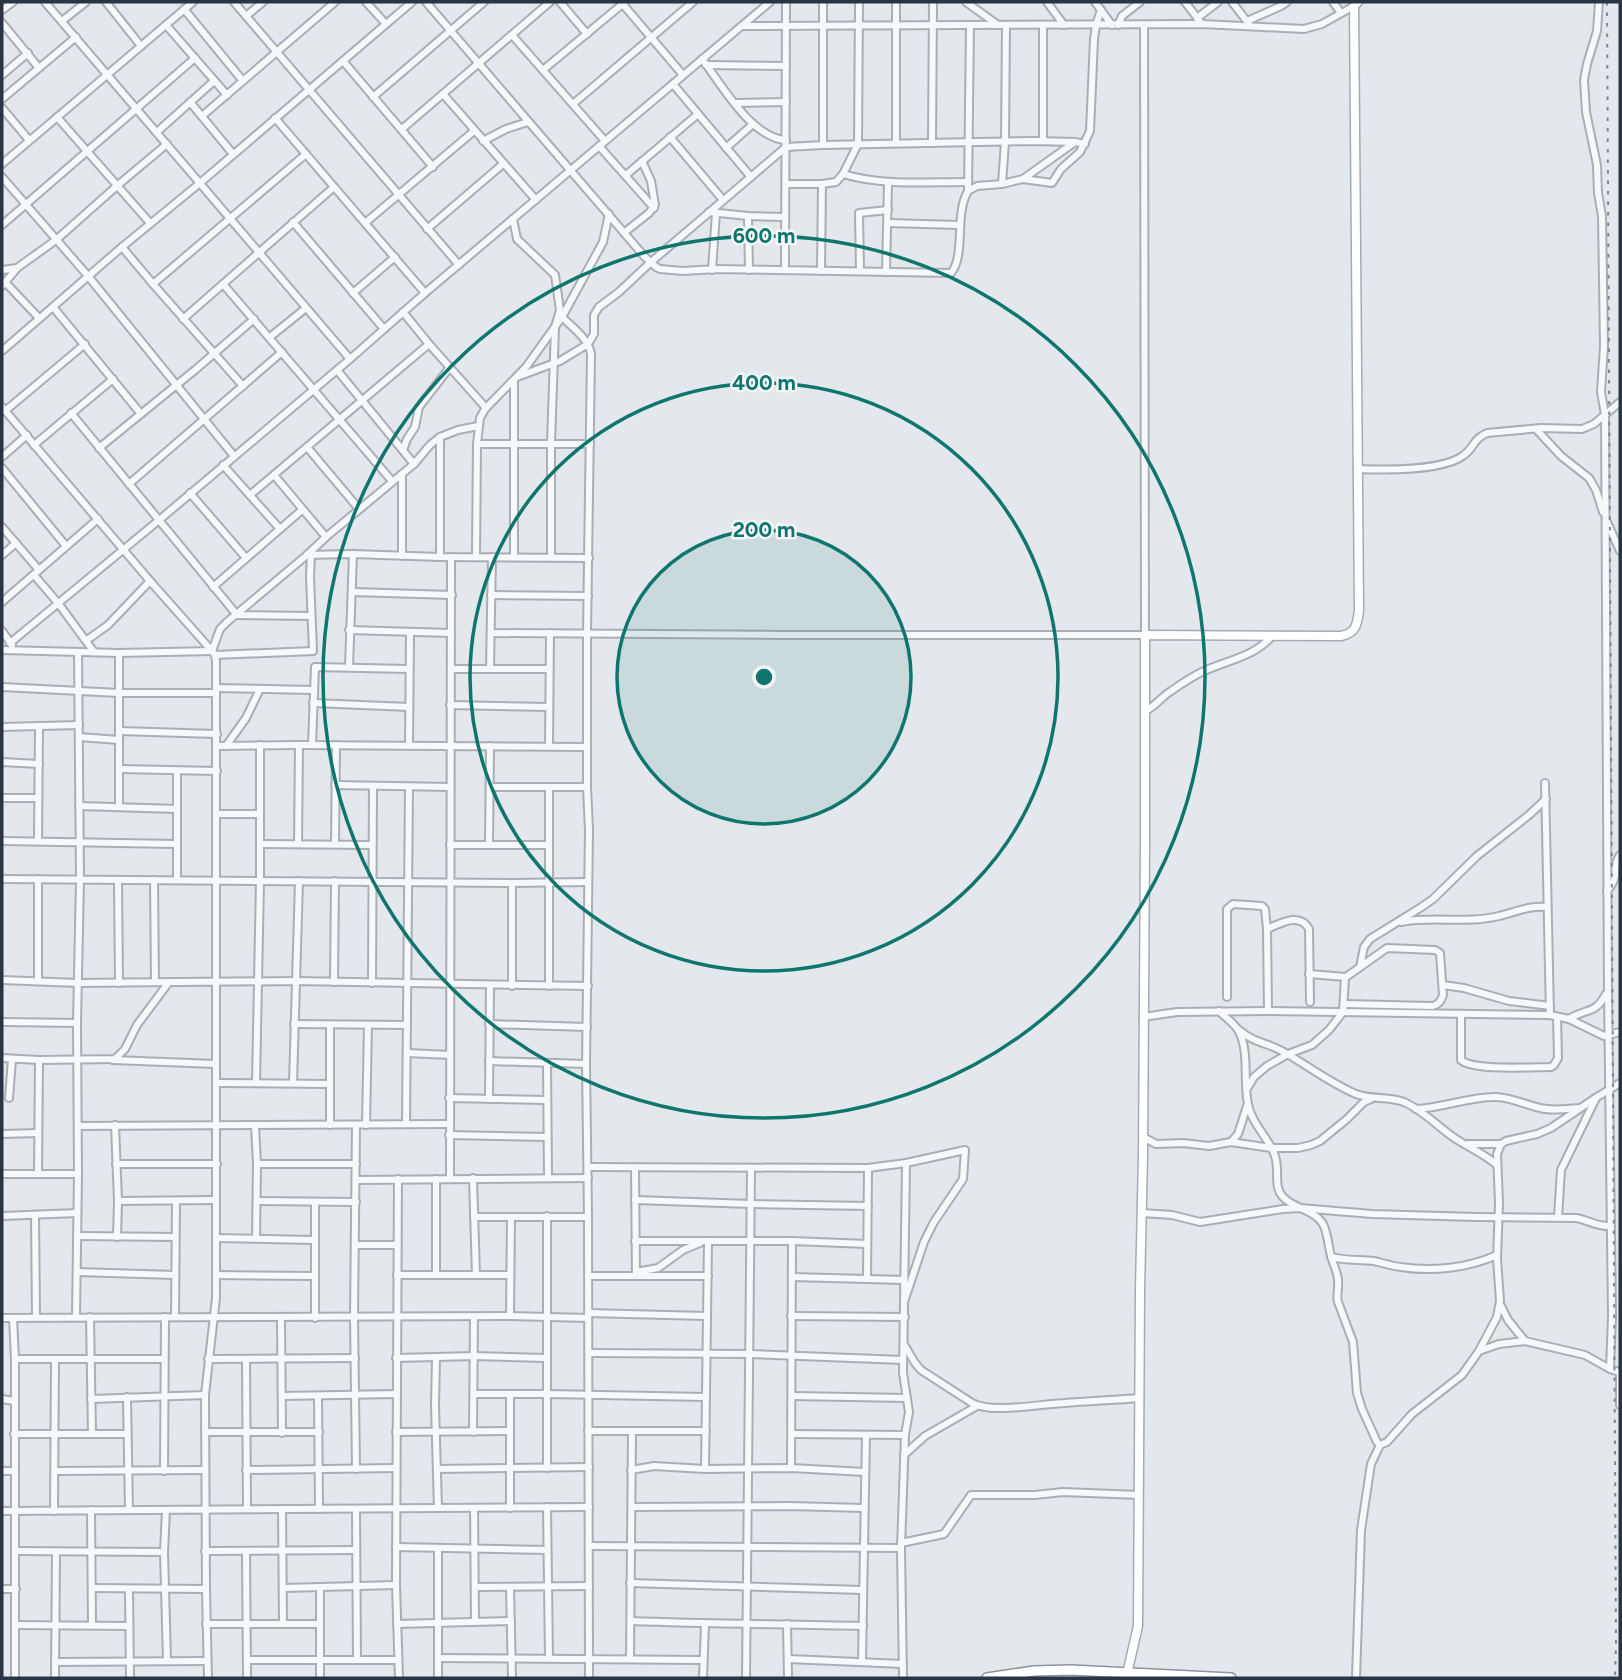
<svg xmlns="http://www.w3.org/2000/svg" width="1622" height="1680" viewBox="0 0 1622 1680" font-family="Figtree,sans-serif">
<rect width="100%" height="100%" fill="#e4e7ec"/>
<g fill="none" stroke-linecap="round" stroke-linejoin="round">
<defs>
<g id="minor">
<polyline points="45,2 350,359"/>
<polyline points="106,2 141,46"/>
<polyline points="234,2 459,265"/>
<polyline points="366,2 386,24"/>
<path d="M426,2L644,256L656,267L660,269L683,271L717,269L951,273C966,255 954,215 968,191L970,25"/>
<polyline points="560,2 587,34"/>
<polyline points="621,2 683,75"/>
<polyline points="966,2 998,25"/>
<polyline points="1047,2 1064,25"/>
<polyline points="1095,2 1112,25"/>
<polyline points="1185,2 1202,24"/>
<polyline points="1232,2 1249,24"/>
<polyline points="1333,2 1341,13"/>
<polyline points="1599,2 1597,31 1587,64 1584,80 1586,112 1597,165 1598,193 1602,216 1604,346 1601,392 1605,415 1608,992 1612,1317 1610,1369"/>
<polyline points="184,9 243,81"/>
<polyline points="2,10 13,2"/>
<polyline points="246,16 263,2"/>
<polyline points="1197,18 1218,2"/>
<polyline points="62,21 86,2"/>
<polyline points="1247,21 1281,6 1287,2"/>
<polyline points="2,23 39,68"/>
<polyline points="166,25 227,95"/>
<polyline points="1118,25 1122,16 1140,2"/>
<polyline points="742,26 1202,24 1304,29 1322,24 1354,6"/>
<polyline points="512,35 605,141"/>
<path d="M702,59C722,85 751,138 786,140"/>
<polyline points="343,61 433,167"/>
<polyline points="706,65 786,66"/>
<polyline points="543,70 625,2"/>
<polyline points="2,75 28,53"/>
<polyline points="673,84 751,177"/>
<polyline points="443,94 536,200"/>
<polyline points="373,97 484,2"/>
<polyline points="2,99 76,37"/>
<polyline points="190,102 233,154"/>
<polyline points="736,103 786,102"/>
<polyline points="573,104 693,2"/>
<polyline points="2,108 29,140"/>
<polyline points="202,116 335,2"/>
<polyline points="57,117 150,223"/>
<polyline points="275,118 425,293"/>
<polyline points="402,129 550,2"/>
<polyline points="157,132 214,81"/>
<polyline points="670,137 723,200"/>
<polyline points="483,141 506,129 528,122"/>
<polyline points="1043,141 1043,26"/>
<polyline points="896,143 896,2"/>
<polyline points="932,143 933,2"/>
<polyline points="823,145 823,2"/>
<polyline points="599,146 654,208"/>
<polyline points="726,148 753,124"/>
<polyline points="2,164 193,2"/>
<path d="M843,174C883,186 926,182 968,182"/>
<polyline points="626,175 698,114"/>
<polyline points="2,177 88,276 234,456"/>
<polyline points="1023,179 1052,183 1061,169 1080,152 1090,131 1094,39 1096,25 1101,10"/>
<polyline points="786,184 822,184 836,182 843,174 858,144 859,2"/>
<polyline points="1002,184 1005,142 1006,25"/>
<polyline points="968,191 977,186 1002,184 1023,179 1075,142"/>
<polyline points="709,212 748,216 785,217"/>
<polyline points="748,216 749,270"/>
<polyline points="513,219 517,239 555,275 560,310 555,327 551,443 551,557"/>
<polyline points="293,222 384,329"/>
<polyline points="365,223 474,131"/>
<polyline points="888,223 959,225"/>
<polyline points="2,225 195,58"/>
<polyline points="427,229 503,164"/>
<polyline points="625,232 649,213 655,205 651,181 642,161"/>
<polyline points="122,247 153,284 243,386"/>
<polyline points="2,270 17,268"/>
<polyline points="712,270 716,213"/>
<polyline points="785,270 786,2"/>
<polyline points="821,271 822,184"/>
<polyline points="860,271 859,213 888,210"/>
<polyline points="886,272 888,183"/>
<polyline points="5,282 39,318"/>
<polyline points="153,284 306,154"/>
<polyline points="223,284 392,481"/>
<polyline points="2,286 17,268 56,240 118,185 167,144"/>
<polyline points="353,293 395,257"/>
<polyline points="53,307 141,414"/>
<path d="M562,317C572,327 589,339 591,354L587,633V787L589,830L586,1064L588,1217L589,1678"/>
<polyline points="183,319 334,187"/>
<polyline points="270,337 306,308"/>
<polyline points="429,344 486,408"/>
<polyline points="2,351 122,247 200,183 412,2"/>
<polyline points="337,370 414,464"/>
<polyline points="517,377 560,361 588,344 594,334 594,315 599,307 619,292 651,262 786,147 823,145 1035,141 1075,142 1085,144"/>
<polyline points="2,407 150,581 212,651 215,655 216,661 216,1298 205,1395 206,1589 208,1678"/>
<polyline points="5,411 85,344"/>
<polyline points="71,413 237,615 311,616"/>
<polyline points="1536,429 1561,456 1589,478 1596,490 1603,512"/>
<polyline points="440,437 440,557"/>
<polyline points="477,444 590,444"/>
<polyline points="34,445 113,379"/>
<polyline points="307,447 359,509"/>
<polyline points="99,448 195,370 254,319"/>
<polyline points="403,450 407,439 415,427 419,407 450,367"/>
<polyline points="2,457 27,435"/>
<polyline points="223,465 280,529"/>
<polyline points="2,468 66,546"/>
<path d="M1357,469C1383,470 1444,471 1464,455C1474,448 1473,439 1487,433L1541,428L1582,429L1594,424L1620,402"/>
<polyline points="402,474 402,556"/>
<polyline points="274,475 326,537"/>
<polyline points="129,484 282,352"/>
<polyline points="190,493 246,558"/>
<polyline points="250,495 429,344 403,312"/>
<polyline points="1607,522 1620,551"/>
<polyline points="2,527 39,570"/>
<polyline points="2,555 16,543"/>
<polyline points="307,555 353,554 440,557 589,558"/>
<polyline points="476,557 477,444 480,418 485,409 526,367 562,317 603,242 609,214"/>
<polyline points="514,557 514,381"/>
<polyline points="34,575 58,603 94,652"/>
<polyline points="213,587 302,510"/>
<polyline points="352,592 452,595"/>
<polyline points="491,595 588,596"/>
<polyline points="2,602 98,519"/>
<polyline points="349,630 451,633"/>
<polyline points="2,631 12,645"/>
<polyline points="491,633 783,635 1145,635 1144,25"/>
<polyline points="87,640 108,625 150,581"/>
<polyline points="10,643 158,521 350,359 425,293 770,2"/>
<polyline points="2,650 119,653 212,651 220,629 227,622 307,555 326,537 414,464 430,445 440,437 458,430 478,426"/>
<polyline points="215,655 313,651 310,577 311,555"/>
<polyline points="349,667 353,554"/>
<polyline points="490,668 492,557"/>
<polyline points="451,669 549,669"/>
<polyline points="2,687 119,693 216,693"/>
<polyline points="216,688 314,690"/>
<polyline points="313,703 409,707"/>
<polyline points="450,705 549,707"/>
<path d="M1145,711C1155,707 1161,697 1171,691C1181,684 1193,676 1204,671C1228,660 1254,657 1272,636"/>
<polyline points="2,727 79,725"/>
<polyline points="119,731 217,734"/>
<polyline points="79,737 119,740"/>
<polyline points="312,745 315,667 409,669"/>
<polyline points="217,746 299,745 587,747"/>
<polyline points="226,746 246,718 260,689"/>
<polyline points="409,746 410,632"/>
<polyline points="549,746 550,633"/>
<polyline points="2,762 39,764"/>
<polyline points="119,769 217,771"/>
<polyline points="1545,783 1550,1015"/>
<polyline points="335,785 450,787"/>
<polyline points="490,787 587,787"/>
<polyline points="2,798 38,798"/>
<polyline points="79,806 177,809"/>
<polyline points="119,807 119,653"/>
<polyline points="217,814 260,814"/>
<polyline points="2,841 177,844"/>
<polyline points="38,841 39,726"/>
<polyline points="260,844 372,845"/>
<polyline points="298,844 299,745"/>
<polyline points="335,844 336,745"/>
<polyline points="450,845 549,845"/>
<polyline points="489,845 490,746"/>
<polyline points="2,879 512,883 587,882"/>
<polyline points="118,880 119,983"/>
<polyline points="154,880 155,982"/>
<polyline points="177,880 177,771"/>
<path d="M1607,891C1622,873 1610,870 1620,855"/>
<path d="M1401,922C1433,916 1466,924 1499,916C1516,912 1530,905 1547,907"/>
<path d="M1267,929C1281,923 1300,912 1309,929L1310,1002"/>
<polyline points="1360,967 1364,947 1370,939 1420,908 1433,899 1477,856 1529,815 1546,799"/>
<path d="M1309,974L1346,977L1387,948L1435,950L1440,953L1443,995C1441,1001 1439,1004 1433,1006L1344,1004"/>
<polyline points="2,980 77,983 296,981 588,986"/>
<polyline points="38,981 38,879"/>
<polyline points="334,982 335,881"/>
<polyline points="372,983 373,786"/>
<polyline points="1443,985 1464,988 1509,1001 1550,1006"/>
<polyline points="512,986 512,883"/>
<polyline points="549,986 549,787"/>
<polyline points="1227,997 1227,909 1233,904 1262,906 1265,909 1267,929 1268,1011"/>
<path d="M1219,1011C1225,1017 1234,1023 1238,1030C1250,1050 1243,1082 1248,1104C1251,1123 1269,1138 1275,1156C1280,1170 1273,1187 1283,1197C1294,1209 1315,1210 1323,1224C1328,1234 1328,1245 1331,1256C1333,1264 1338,1273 1338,1281C1339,1289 1336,1295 1338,1302L1353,1342L1357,1393L1362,1409L1377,1442L1380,1445"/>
<path d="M1461,1014V1060C1473,1071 1532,1067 1551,1067L1554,1065L1558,1058L1557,1017"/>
<polyline points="1143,1017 1177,1012 1268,1011 1550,1015 1569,1019 1604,1036 1620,1032"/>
<path d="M1569,1019C1586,1008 1595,1015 1606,994"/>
<polyline points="2,1022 77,1023"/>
<polyline points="294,1024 407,1025"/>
<polyline points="489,1024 587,1027"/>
<path d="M1239,1030C1256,1044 1266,1042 1282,1051C1307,1065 1330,1083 1356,1094C1372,1100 1388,1096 1404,1102C1423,1110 1439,1128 1456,1139C1470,1148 1484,1154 1497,1165"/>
<polyline points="407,1053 450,1055"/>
<polyline points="2,1058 39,1060 115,1059 125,1049 137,1025 169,982"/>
<polyline points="113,1060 216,1064"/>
<polyline points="489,1061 586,1064"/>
<polyline points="547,1063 548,1177"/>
<polyline points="216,1083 330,1084"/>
<polyline points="256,1083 260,881 260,745"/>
<polyline points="293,1083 299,881"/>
<polyline points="1248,1087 1254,1077 1267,1066 1288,1054 1312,1045 1329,1030 1343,1012 1345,977"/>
<polyline points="9,1098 12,1059"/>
<polyline points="449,1098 546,1100"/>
<polyline points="489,1099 490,985"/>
<path d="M1416,1109C1444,1108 1470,1096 1497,1097C1513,1098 1526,1105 1540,1108C1553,1111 1566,1109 1579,1108"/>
<polyline points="406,1124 409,787"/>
<polyline points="115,1125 118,1201 117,1237"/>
<polyline points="330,1125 330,1025"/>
<polyline points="366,1125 368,1025"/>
<polyline points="78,1126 449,1124"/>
<polyline points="255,1126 257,1164 256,1238"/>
<polyline points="2,1134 38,1133"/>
<polyline points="449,1135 547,1137"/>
<polyline points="1143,1137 1156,1144 1183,1143 1209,1146 1231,1142 1271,1148 1298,1148 1311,1145 1320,1141 1347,1119 1364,1102 1371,1099"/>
<polyline points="1231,1142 1238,1134 1247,1106"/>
<polyline points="1468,1144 1501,1144 1506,1141 1537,1134 1551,1128 1597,1097 1620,1083"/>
<polyline points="116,1164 217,1164"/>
<polyline points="257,1164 356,1164"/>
<polyline points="588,1167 868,1168 906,1163 965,1150 963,1179 934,1222 924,1242 904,1302"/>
<polyline points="635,1168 636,1276"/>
<polyline points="2,1174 78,1174"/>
<polyline points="38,1174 39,1060"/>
<polyline points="473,1178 476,1275"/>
<polyline points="398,1179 396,1585 399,1678"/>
<polyline points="436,1179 436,1275"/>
<polyline points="450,1179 451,557"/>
<polyline points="356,1180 588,1178"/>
<polyline points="635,1200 751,1204 868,1206"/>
<polyline points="118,1201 215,1200"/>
<polyline points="257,1201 356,1202"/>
<path d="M1142,1213L1172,1215L1200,1222L1283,1209L1300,1208L1372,1214L1476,1217L1576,1218C1588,1220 1598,1227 1610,1226"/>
<polyline points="35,1215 36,1317"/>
<polyline points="2,1216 77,1213"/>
<polyline points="547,1216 547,1468"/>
<polyline points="474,1217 588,1217"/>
<polyline points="1558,1217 1561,1170 1596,1098"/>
<polyline points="77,1236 175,1237"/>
<polyline points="216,1238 314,1240"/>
<polyline points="635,1241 792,1241 867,1244"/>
<polyline points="356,1245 397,1245"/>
<path d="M1331,1257C1347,1261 1360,1259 1374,1261C1383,1263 1392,1266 1401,1267C1432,1272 1468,1268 1497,1255"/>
<polyline points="77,1272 175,1275"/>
<polyline points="636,1272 658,1268 683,1250 700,1243"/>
<polyline points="216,1275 314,1276"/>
<polyline points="397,1275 510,1275"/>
<polyline points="589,1276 708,1276"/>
<polyline points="792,1277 904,1280"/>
<polyline points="867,1279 868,1168"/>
<polyline points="1501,1306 1508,1320 1525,1341"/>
<polyline points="588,1313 706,1316"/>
<polyline points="510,1316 511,1217"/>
<polyline points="791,1316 905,1317"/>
<polyline points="76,1317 78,1174 77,1023 80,880 78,652"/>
<polyline points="90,1317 92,1434"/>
<polyline points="175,1317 176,1201"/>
<polyline points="281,1317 282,1433"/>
<polyline points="2,1318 510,1316 588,1318"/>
<polyline points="13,1318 15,1359 15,1678"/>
<polyline points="315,1318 315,1202"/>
<path d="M905,1346L915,1363L921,1370L972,1403C992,1414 1040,1404 1064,1403C1089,1401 1115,1400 1140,1398"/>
<polyline points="1479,1351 1499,1344 1525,1341 1585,1355 1610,1369 1619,1372"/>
<polyline points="589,1353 750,1354 903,1360"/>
<polyline points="396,1358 474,1356 546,1358"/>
<polyline points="436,1358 435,1406 438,1508"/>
<polyline points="15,1359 164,1359"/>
<polyline points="208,1359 355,1358"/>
<polyline points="246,1359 247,1509"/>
<polyline points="1620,1372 1620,1405"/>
<polyline points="474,1394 547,1394 706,1397"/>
<polyline points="282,1396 396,1394"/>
<polyline points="318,1396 319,1509"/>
<polyline points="792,1396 907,1398"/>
<polyline points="127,1397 129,1510"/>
<polyline points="2,1399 14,1401"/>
<polyline points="91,1399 205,1395"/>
<polyline points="588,1431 706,1431"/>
<polyline points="205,1432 319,1432"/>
<polyline points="396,1432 510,1431"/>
<polyline points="473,1432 474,1317"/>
<polyline points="14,1434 127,1434"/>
<polyline points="792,1434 905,1435"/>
<polyline points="904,1455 925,1436 977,1406"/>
<polyline points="791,1468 792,1241"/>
<polyline points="356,1469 354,1317 356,1125"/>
<polyline points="437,1469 589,1467"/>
<polyline points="705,1469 708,1241"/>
<polyline points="246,1470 396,1468"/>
<polyline points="631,1470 654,1466 705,1469 791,1468 865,1472"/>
<polyline points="2,1471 14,1471"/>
<polyline points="55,1471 205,1470"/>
<polyline points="164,1471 165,1317"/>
<polyline points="547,1507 549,1658"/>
<polyline points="632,1507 790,1506 864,1508"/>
<polyline points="474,1508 475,1622"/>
<polyline points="510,1508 510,1394"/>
<polyline points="282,1509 283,1624"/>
<polyline points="356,1509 357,1660"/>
<polyline points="91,1510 92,1625"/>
<polyline points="166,1510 164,1552 167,1660"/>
<polyline points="2,1511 589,1507"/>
<polyline points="54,1511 55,1360"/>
<polyline points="901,1543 944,1534 971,1495 1035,1495 1063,1492 1139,1495"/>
<polyline points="589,1546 901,1548"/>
<polyline points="396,1547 547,1550"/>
<polyline points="16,1551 164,1552"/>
<polyline points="205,1551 356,1550"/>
<polyline points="246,1551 247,1678"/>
<polyline points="630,1583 863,1590"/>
<polyline points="475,1587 589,1586"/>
<polyline points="510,1587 512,1678"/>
<polyline points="92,1588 206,1589"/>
<polyline points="283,1588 396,1585"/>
<polyline points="320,1588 320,1678"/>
<polyline points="2,1589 16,1589"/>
<polyline points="129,1589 130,1678"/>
<path d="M631,1621C708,1624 785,1624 863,1626"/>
<polyline points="206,1624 320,1624"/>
<polyline points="397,1624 511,1621"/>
<polyline points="787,1624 788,1678"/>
<polyline points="16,1625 129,1626"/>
<polyline points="438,1658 703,1660"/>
<polyline points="630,1659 632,1431"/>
<polyline points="789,1659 903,1664"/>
<polyline points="247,1660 398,1660"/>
<polyline points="862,1661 866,1435"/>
<polyline points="55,1662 207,1661"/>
<polyline points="55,1678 56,1552"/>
<polyline points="438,1678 438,1549"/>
<polyline points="703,1678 705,1624"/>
<polyline points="746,1678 751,1169"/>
<polyline points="903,1678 901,1548 905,1435 909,1412 903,1373 906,1163"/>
<polyline points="1356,1678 1361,1530 1371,1464 1380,1445 1387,1442 1412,1414 1462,1375 1479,1351 1497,1317 1500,1301 1497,1259 1499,1203 1497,1154 1501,1144"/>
</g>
<path id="major" d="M1127,1674L1138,1626L1140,1290L1143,1155L1145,844V635L1341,636C1356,633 1357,625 1359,611L1354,6L1358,2"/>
<polyline id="highway" points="987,1678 1034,1671 1071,1670 1231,1678"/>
</defs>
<!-- minor casing -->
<use href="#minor" stroke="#a9aeb7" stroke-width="10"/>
<!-- major casing -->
<use href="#major" stroke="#a3abb8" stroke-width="11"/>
<!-- highway casing -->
<use href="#highway" stroke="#8b94a3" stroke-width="12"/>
<!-- minor -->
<use href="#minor" stroke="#f7f8fa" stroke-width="6"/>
<!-- major -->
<use href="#major" stroke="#fff" stroke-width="8"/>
<!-- highway -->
<use href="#highway" stroke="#fff" stroke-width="9"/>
<!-- rail -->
<polyline stroke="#7d8696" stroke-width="2" stroke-dasharray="3.5 7" stroke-linecap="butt" points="1607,2 1616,1642 1615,1678"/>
</g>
<!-- distance rings -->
<circle cx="764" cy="677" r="147" fill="#0f766e" fill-opacity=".12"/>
<g fill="none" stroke="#0f766e" stroke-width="3.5">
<circle cx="764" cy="677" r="147"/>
<circle cx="764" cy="677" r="294"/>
<circle cx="764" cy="677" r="441"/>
</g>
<circle cx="764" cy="677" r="10" fill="#0f766e" stroke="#f4f6f9" stroke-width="3.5"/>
<g font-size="21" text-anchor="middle" font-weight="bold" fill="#0f766e" stroke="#f4f6f9" stroke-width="5" stroke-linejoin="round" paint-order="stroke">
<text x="764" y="243">600 m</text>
<text x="764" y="390">400 m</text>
<text x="764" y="537">200 m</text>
</g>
<!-- border -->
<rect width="1622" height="1680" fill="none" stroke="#2b3445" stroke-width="7"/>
</svg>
